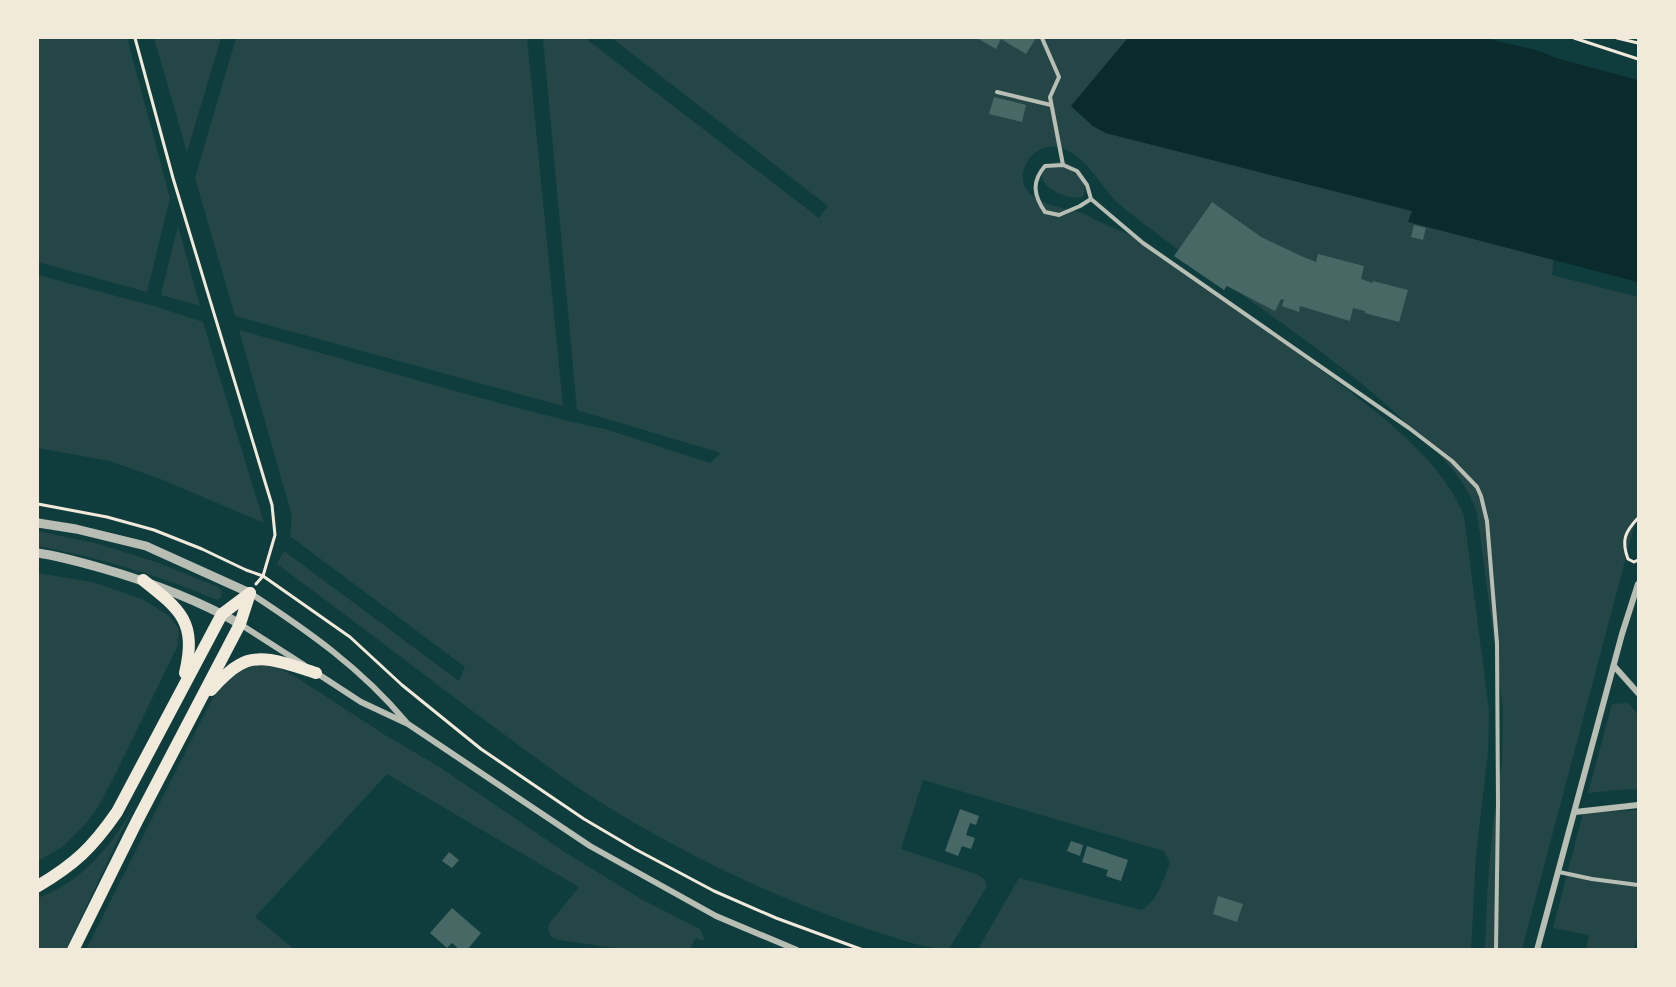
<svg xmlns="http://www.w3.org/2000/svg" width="1676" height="987" viewBox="0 0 1676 987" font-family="'Source Sans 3',sans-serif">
<rect width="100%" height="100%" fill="#0f3d3e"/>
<!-- green -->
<g fill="#244646">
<polygon points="38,38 127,38 170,198 147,292 38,262"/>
<polygon points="154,38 221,38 187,152"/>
<polygon points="236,38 527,38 563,406 235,316 195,178"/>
<path d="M543,38H585L819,218L828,206L612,38H1128L1071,106L1093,126L1106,133L1539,243L1554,255L1552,275L1638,297V512L1522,949H1485L1488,881L1493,823L1502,764L1503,710L1477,512C1463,475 1441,456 1413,429C1331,350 1232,292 1143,223C1134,216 1124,209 1116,201C1097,182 1088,157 1061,148C1041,141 1021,160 1023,180C1026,205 1064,207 1082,213C1088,215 1092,219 1098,221C1112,228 1127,233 1141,240C1152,245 1161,253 1171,260C1189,273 1206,286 1224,298C1260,324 1295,350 1329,376C1377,412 1442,459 1464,516L1489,711L1488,752L1476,856L1471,949H978L1019,878L1141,910C1158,902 1163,879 1170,863L1164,851L923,780L901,849L976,874L984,879L987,886L949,949C930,949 914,944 896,938C876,932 856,925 836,918C751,887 668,845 592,797C549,769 508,737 466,706C403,659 341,611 277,564L284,551L459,681L465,667L290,536L292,516L239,330L473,396L564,420L605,429L710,463L721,453L577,410Z"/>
<path d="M1060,161C1075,163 1090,183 1083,197C1058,202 1018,172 1060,161Z"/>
<polygon points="178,226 200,306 161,295"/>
<polygon points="38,275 157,307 203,322 264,523 163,480 110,461 38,448"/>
<path d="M38,531L95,543L156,562L218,587L222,592L221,597L217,600C159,575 100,558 38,546Z"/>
<polygon points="38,573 96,583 144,600 169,616 179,629 178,645 114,777 98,807 87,822 62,847 38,861"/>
<polygon points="252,663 274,665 296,677 385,735 438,766 563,851 641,899 700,929 704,938 703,941 696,938 690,949 629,950 558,940 551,937 548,929 549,924 579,887 387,774 255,917 294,949 86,950 212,699 234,674"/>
<polygon points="1628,703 1638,714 1638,790 1627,789 1588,793 1612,704"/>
<path d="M134,806L66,949H38V898C81,882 112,846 134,806Z"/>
<polygon points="1638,810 1638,935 1634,949 1586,949 1589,935 1553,928 1583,813"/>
</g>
<!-- water -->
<polygon fill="#0a2a2b" points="1128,38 1484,38 1536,50 1559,59 1638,80 1638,282 1408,222 1412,211 1106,133 1093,126 1071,106"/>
<!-- building -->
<g fill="#486865">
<polygon points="977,38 1036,38 1026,54 1001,39 996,49"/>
<polygon points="994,97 1026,105 1022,122 989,114"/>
<polygon points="1212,202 1261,237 1301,256 1316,262 1318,254 1364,266 1361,279 1373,283 1373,281 1408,290 1399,322 1365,313 1365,311 1353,308 1350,321 1300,306 1299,312 1282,306 1284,300 1281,299 1275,311 1227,286 1224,290 1174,256"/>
<polygon points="1414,225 1426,228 1423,240 1411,237"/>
<polygon points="960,809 979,816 976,825 970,823 966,835 975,838 971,849 962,846 958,856 945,851"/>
<polygon points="1071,841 1083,845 1080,856 1067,851"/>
<polygon points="1087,846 1128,860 1121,881 1106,876 1108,870 1082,862"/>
<polygon points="449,852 459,860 452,868 442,861"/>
<polygon points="1218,896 1243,904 1237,922 1213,914"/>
<polygon points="452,908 481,933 467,950 460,950 452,943 447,948 430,933"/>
</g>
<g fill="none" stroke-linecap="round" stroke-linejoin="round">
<!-- path -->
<g stroke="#f1e9da" stroke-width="3">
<polyline points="135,38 173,178 272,505 275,535 263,576 256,584"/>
<polyline points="1574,38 1638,59"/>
<polyline points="1617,38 1638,43"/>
<polyline points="38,504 107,517 154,530 202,549 246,570 263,576 350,637 402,685 481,749 584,819 635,849 714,891 776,918 863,950"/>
<path d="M1638,518C1625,532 1621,540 1628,559L1634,562L1638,560"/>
</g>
<!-- service -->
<g stroke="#b8beb3" stroke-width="4">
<polyline points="1042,38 1059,77 1050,97 1063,165"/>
<polyline points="997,92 1051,105"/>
<path d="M1091,199L1080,206L1059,215L1045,212C1034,196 1031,182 1045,166L1063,165L1077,171L1087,185L1091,199L1143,243L1409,428L1452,461L1477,487L1481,496L1487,521L1497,643L1498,805L1496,950"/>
<polyline points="1559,872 1592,879 1638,885"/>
</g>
<!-- minor -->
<g stroke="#b8beb3" stroke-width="6">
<path d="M250,593C308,631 361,668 406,722"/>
<polyline points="240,624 304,665"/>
<polyline points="1614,666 1638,693"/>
<polyline points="315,672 361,702 408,724 590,846 716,916 797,950"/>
<polyline points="1575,812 1638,805"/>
<polyline points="1537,950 1622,634 1638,584"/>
</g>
<!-- tertiary -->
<g stroke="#b8beb3" stroke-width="9">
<polyline points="38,523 76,529 146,546 250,593"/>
<path d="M38,553C59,556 80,562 101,568C150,582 196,599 240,624"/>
</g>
<!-- trunk -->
<g stroke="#f1e9da" stroke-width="12">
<path d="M143,580C181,610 197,622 185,673"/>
<path d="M211,690C219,681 228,671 239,665C261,651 293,666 316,673"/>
<path d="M38,886C75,864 92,848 117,812L222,614L250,593"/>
<polyline points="73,950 137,821 240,624 250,593"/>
</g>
</g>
<!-- border -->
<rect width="1676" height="987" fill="none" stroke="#f1e9da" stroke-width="78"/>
</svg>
